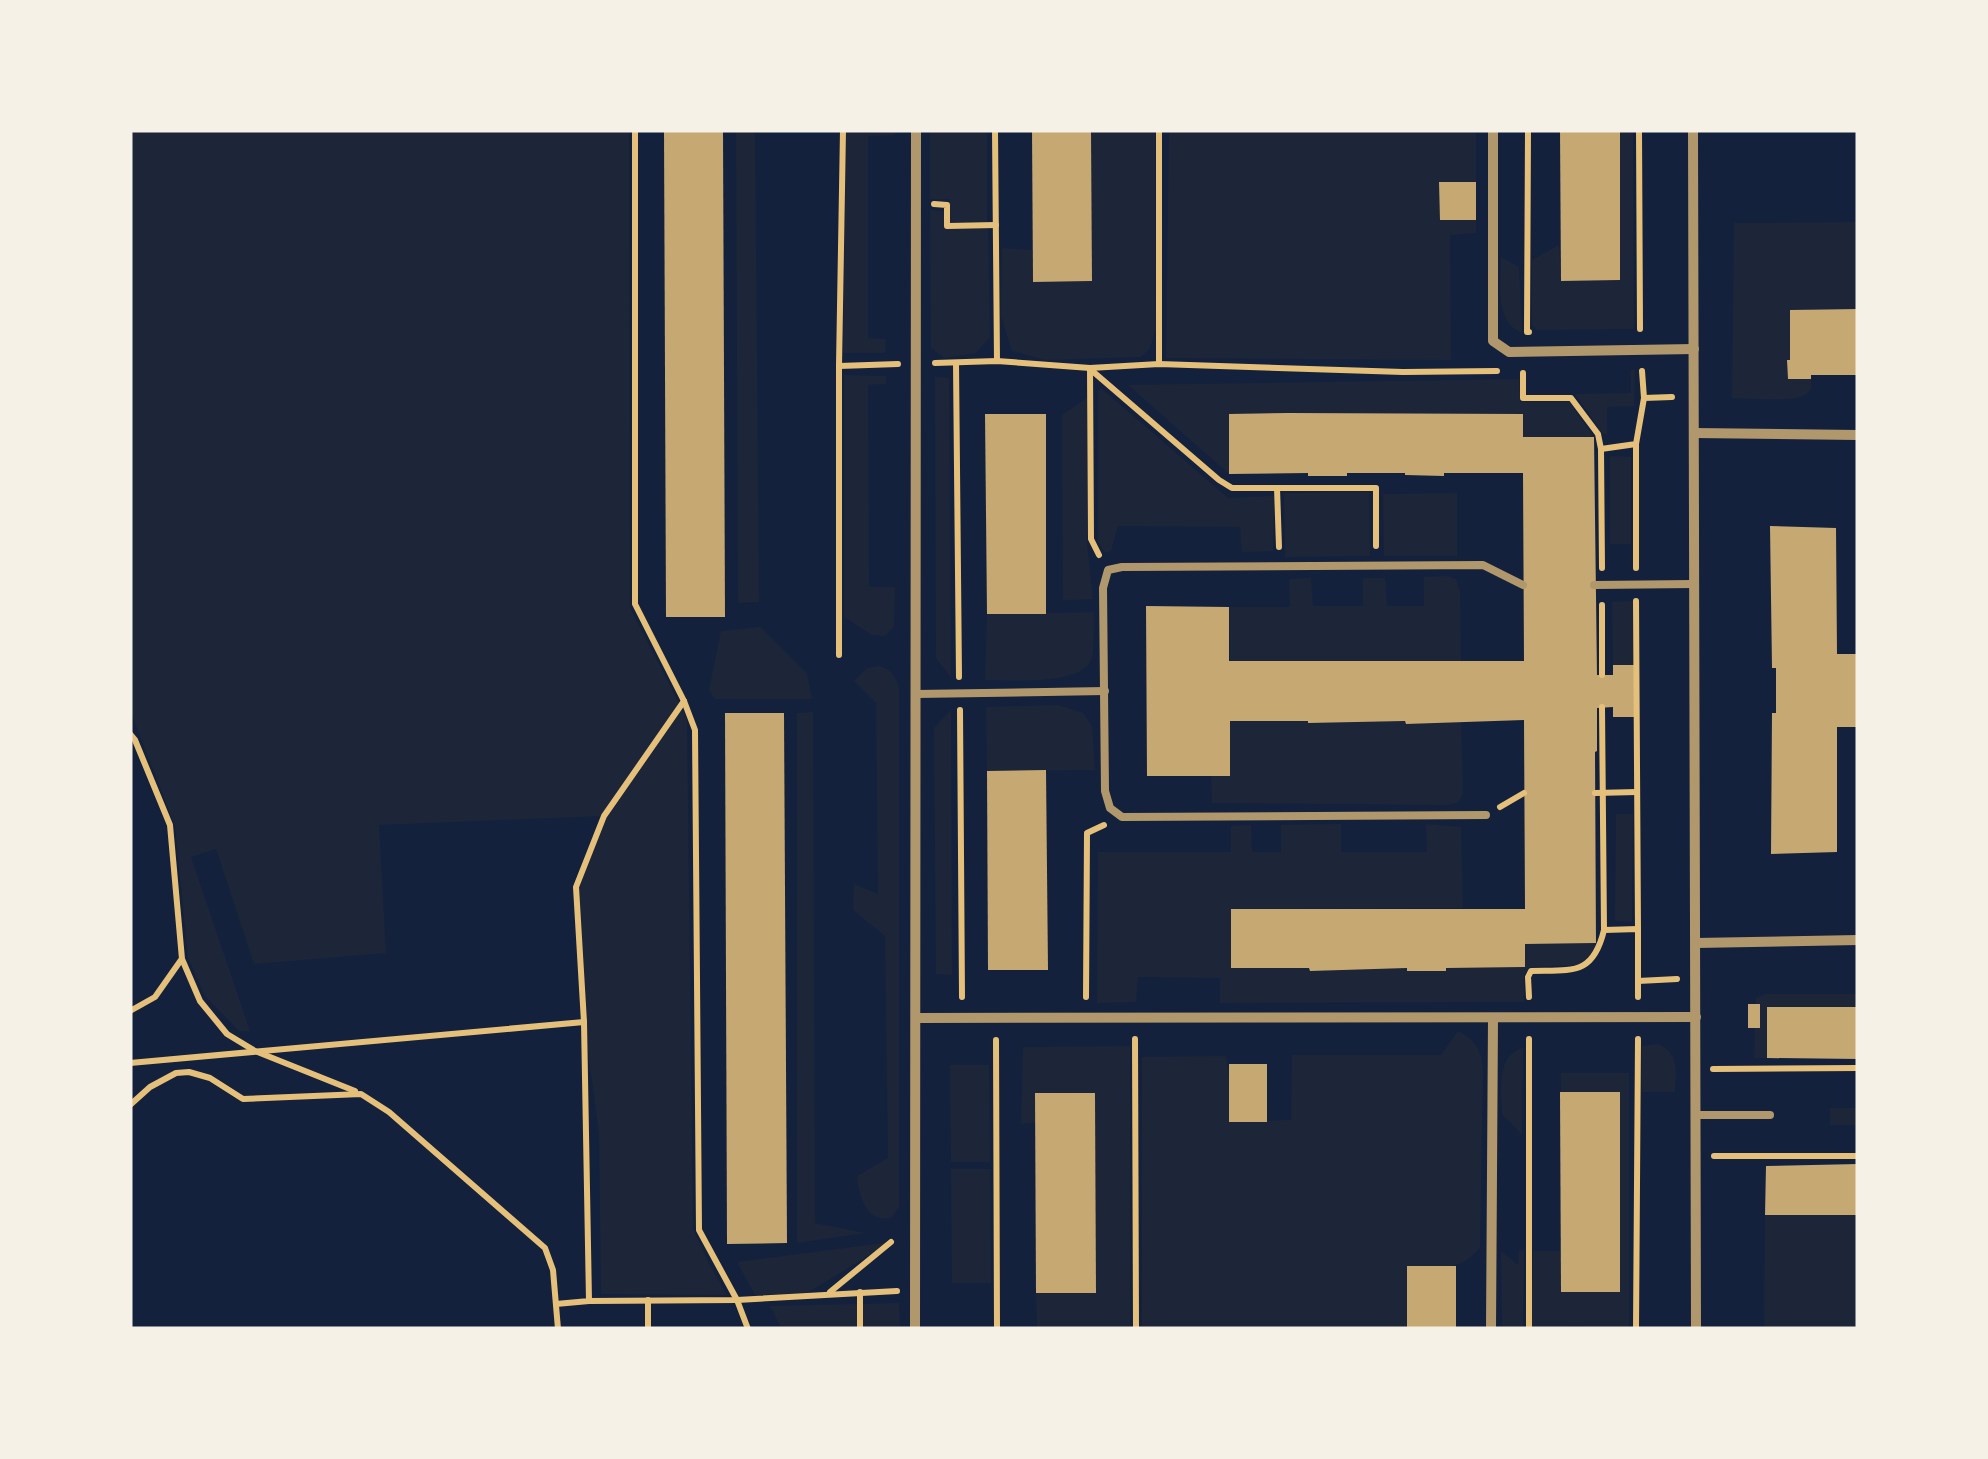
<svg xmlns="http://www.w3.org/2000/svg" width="1988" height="1459" viewBox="0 0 1988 1459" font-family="Quicksand,sans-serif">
<rect width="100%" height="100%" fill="#14213d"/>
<!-- green -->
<g fill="#1d2539">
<polygon points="130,130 629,130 630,608 687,719 693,1229 709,1264 727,1295 601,1294 599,1133 584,1022 576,887 603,816 379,825 386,953 254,964 216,849 191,857 250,1031 239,1031 205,996 188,958 175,826 130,710"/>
<polygon points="736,130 755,130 759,602 738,603"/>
<polygon points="845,130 895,130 895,135 868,136 868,338 886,339 885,353 843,353"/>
<polygon points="930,130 987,130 987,223 950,222 950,199 930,199"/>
<polygon points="1091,130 1155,130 1156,328 1150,348 1141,357 1045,360 1012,351 1001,316 1002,248 1032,250 1033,282 1092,281"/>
<polygon points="1169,130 1476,130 1476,182 1439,182 1476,220 1476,233 1450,235 1451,360 1166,358"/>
<polygon points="1620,130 1633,130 1634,329 1537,330 1532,325 1532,260 1559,245 1561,281 1620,280"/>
<polygon points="930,210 944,211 944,228 988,228 990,337 976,353 944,358 931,348"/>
<path d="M1858,222V309H1810L1790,360L1787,361L1788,379H1811C1811,386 1813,390 1806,394C1795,403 1748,398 1732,398L1734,223Z"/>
<path d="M1501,257L1519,267L1522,333C1494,322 1501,282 1501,257Z"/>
<polygon points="1631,370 1635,370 1634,406 1607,407 1607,435 1602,433 1575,394 1631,393"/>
<polygon points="844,375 886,376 886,384 868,385 869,587 895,587 894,627 885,636 872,635 844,617"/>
<polygon points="935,377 949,378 951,677 936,658"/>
<polygon points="1519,379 1520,402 1569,402 1594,437 1523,437 1522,414 1229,414 1229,474 1128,385"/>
<polygon points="1101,388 1228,498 1274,496 1273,551 1242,552 1240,527 1118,526 1111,551 1105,553 1098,542 1098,391"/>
<polygon points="1088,397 1087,543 1093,599 1063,600 1062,415"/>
<polygon points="1610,456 1631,457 1631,544 1610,544"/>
<polygon points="1369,492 1370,556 1285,557 1284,493"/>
<polygon points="1457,493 1457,556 1384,556 1383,494"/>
<polygon points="1448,576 1456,579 1460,591 1461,661 1230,661 1229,607 1290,607 1289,579 1311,578 1313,606 1363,606 1363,578 1385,578 1387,606 1424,606 1424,577"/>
<polygon points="1633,601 1634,665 1613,665 1612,602"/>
<path d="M1094,612C1093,624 1095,650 1091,660C1080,686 1009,680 985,680L987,614Z"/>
<polygon points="760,627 807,674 812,699 715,699 709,690 721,631"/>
<path d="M879,666C892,670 895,675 899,687V1207L891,1218C866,1223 859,1196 857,1176L888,1158L885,936L853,910L854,884L878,894L876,703L854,681L867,668Z"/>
<polygon points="1058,705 1083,713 1092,726 1095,770 987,771 986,707"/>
<polygon points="951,710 952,975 936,974 934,728"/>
<polygon points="813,712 815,1223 865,1233 797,1243 797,713"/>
<polygon points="1230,721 1308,721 1309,723 1405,721 1406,724 1461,721 1463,793 1459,802 1447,805 1212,803 1211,775"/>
<polygon points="1616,814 1633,814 1632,922 1615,921"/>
<polygon points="1341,824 1341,852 1427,852 1426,824 1461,827 1463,908 1231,909 1231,968 1309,968 1310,971 1407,968 1408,971 1445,971 1446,968 1525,967 1525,944 1596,943 1594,952 1578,965 1530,967 1524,975 1524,1002 1220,1003 1220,978 1138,977 1136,1002 1097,1003 1098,852 1231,852 1231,826 1251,825 1252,852 1281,852 1281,825"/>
<polygon points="1766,994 1858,994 1858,1007 1768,1007 1767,1058 1754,1058 1756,998"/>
<path d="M1458,1031C1476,1040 1481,1050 1483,1069L1480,1247C1460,1274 1438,1266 1408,1267L1407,1329H1142V1057L1226,1056L1229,1078V1122L1291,1120L1292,1055H1441Z"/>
<path d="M1658,1044C1680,1054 1676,1071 1675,1092H1642V1046Z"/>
<polygon points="1130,1046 1130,1329 1037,1329 1036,1293 1096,1293 1095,1093 1036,1093 1036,1122 1021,1124 1023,1047"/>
<path d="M1523,1048L1522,1135L1502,1114C1502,1090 1495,1056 1523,1048Z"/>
<polygon points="950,1065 989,1065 990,1162 951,1162"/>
<polygon points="1561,1073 1629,1073 1629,1329 1584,1329 1584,1326 1567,1326 1566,1329 1531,1328 1533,1251 1561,1251"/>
<rect x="1830" y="1108" width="28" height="17"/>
<polygon points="951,1169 990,1169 991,1283 952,1283"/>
<polygon points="1765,1215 1858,1215 1858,1329 1764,1329"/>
<polygon points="891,1242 807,1293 755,1295 737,1262"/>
<polygon points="1519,1250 1524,1251 1523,1329 1502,1329 1501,1251 1518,1265"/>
<polygon points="899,1303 900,1329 782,1329 770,1306"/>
</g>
<!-- building -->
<g fill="#c6a872">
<polygon points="664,130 723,130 725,617 666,617"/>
<polygon points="1032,130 1091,130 1092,281 1033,282"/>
<polygon points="1560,130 1620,130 1620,280 1561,281"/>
<polygon points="1439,182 1476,182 1476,220 1440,220"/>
<polygon points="1858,309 1858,375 1811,375 1811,379 1788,379 1787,360 1790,360 1790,310"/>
<polygon points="1288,413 1523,414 1523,437 1594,437 1597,675 1613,675 1613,665 1634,665 1634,717 1613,717 1613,707 1597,708 1597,751 1595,752 1596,943 1525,944 1525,967 1446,968 1446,971 1407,971 1407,968 1310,971 1309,968 1231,968 1231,909 1525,909 1524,720 1406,724 1405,721 1308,723 1308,721 1230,721 1230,776 1147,776 1146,606 1229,607 1229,661 1524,661 1523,473 1444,473 1444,476 1405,475 1405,473 1347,473 1347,476 1308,476 1308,473 1229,474 1229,414"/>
<polygon points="985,414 1046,414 1046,614 987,614"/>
<polygon points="1770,526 1836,528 1837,654 1858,654 1858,727 1837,727 1837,852 1771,854 1772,713 1776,713 1776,668 1772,668"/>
<polygon points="725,713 784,713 787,1243 727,1244"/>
<polygon points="1046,770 1048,970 988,970 987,771"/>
<rect x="1748" y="1004" width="12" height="24"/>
<polygon points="1767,1007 1858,1007 1858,1059 1767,1058"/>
<rect x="1229" y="1064" width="38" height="58"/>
<polygon points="1560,1092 1620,1092 1620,1292 1561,1292"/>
<polygon points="1035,1093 1095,1093 1096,1293 1036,1293"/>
<polygon points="1858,1164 1858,1215 1765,1215 1766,1166"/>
<rect x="1407" y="1266" width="49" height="63"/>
</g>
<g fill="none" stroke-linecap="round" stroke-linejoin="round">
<!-- path -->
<g stroke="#e5c07b" stroke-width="6">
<polyline points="635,130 635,604 684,701 695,730 699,1230 737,1300 748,1329"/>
<polyline points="995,130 997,361"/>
<polyline points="1528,130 1527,332 1529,332"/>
<polyline points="1639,130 1640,329"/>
<polyline points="934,204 947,205 947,226 996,225"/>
<polyline points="935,363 997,361 1090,368 1159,364 1403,372 1497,371"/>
<polyline points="956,363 959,677"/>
<polyline points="1159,364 1159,130"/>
<polyline points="839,366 898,364"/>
<polyline points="1090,369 1219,480 1232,488 1376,488 1376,546"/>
<polyline points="1090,369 1091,539 1099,555"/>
<polyline points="1523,373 1523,398 1571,398 1598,434 1601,449 1602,568"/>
<polyline points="1644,398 1672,397"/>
<polyline points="1636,444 1636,568"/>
<polyline points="1601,449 1636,444 1644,398 1642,371"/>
<polyline points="1277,488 1279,547"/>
<polyline points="1636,601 1638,929"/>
<polyline points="1602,605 1602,675"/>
<polyline points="839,655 839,366 843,130"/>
<polyline points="1602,707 1604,930 1638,929 1638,997"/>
<polyline points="960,710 962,997"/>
<polyline points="130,734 135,740 170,825 182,959 200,1001 227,1034 255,1051 355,1091"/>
<polyline points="1595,793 1637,792"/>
<polyline points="1500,807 1524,793"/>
<polyline points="1638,981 1677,979"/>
<polyline points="1086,997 1087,833 1104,825"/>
<path d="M1529,997L1528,977L1531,971C1572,970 1593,976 1604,930"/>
<polyline points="130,1011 155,997 181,960"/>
<polyline points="1135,1039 1136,1329"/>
<polyline points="996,1040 997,1329"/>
<polyline points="130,1063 584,1022"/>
<polyline points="1713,1069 1858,1068"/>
<polyline points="130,1105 150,1087 176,1073 189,1072 210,1078 243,1099 361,1094 389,1112 545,1248 553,1270 558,1329"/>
<polyline points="1714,1156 1858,1156"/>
<polyline points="830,1292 891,1242"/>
<polyline points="648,1300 648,1329"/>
<polyline points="589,1301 737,1300 897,1291"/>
<polyline points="556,1304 589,1301 584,1022 576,887 604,816 684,701"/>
<polyline points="860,1329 860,1292"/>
<polyline points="1529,1329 1529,1039"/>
<polyline points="1636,1329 1638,1039"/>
</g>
<!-- service -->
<g stroke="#b1986c" stroke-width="8">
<polyline points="1594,585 1694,584"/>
<polyline points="916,694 1105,691"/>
<polyline points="1486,815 1122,817 1110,808 1105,791 1103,588 1108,570 1122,567 1483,565 1523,585"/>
<polyline points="1697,1115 1770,1115"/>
</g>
<!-- minor -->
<g stroke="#b1986c" stroke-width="10">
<polyline points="1493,130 1493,341 1509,352 1694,349"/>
<polyline points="1693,130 1696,1329"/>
<polyline points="1694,433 1858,435"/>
<polyline points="1696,943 1858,940"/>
<polyline points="916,1018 1696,1017"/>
<polyline points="915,1329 916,130"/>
<polyline points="1491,1329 1493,1018"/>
</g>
</g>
<!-- border -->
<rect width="1988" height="1459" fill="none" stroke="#f6f1e7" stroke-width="265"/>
</svg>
